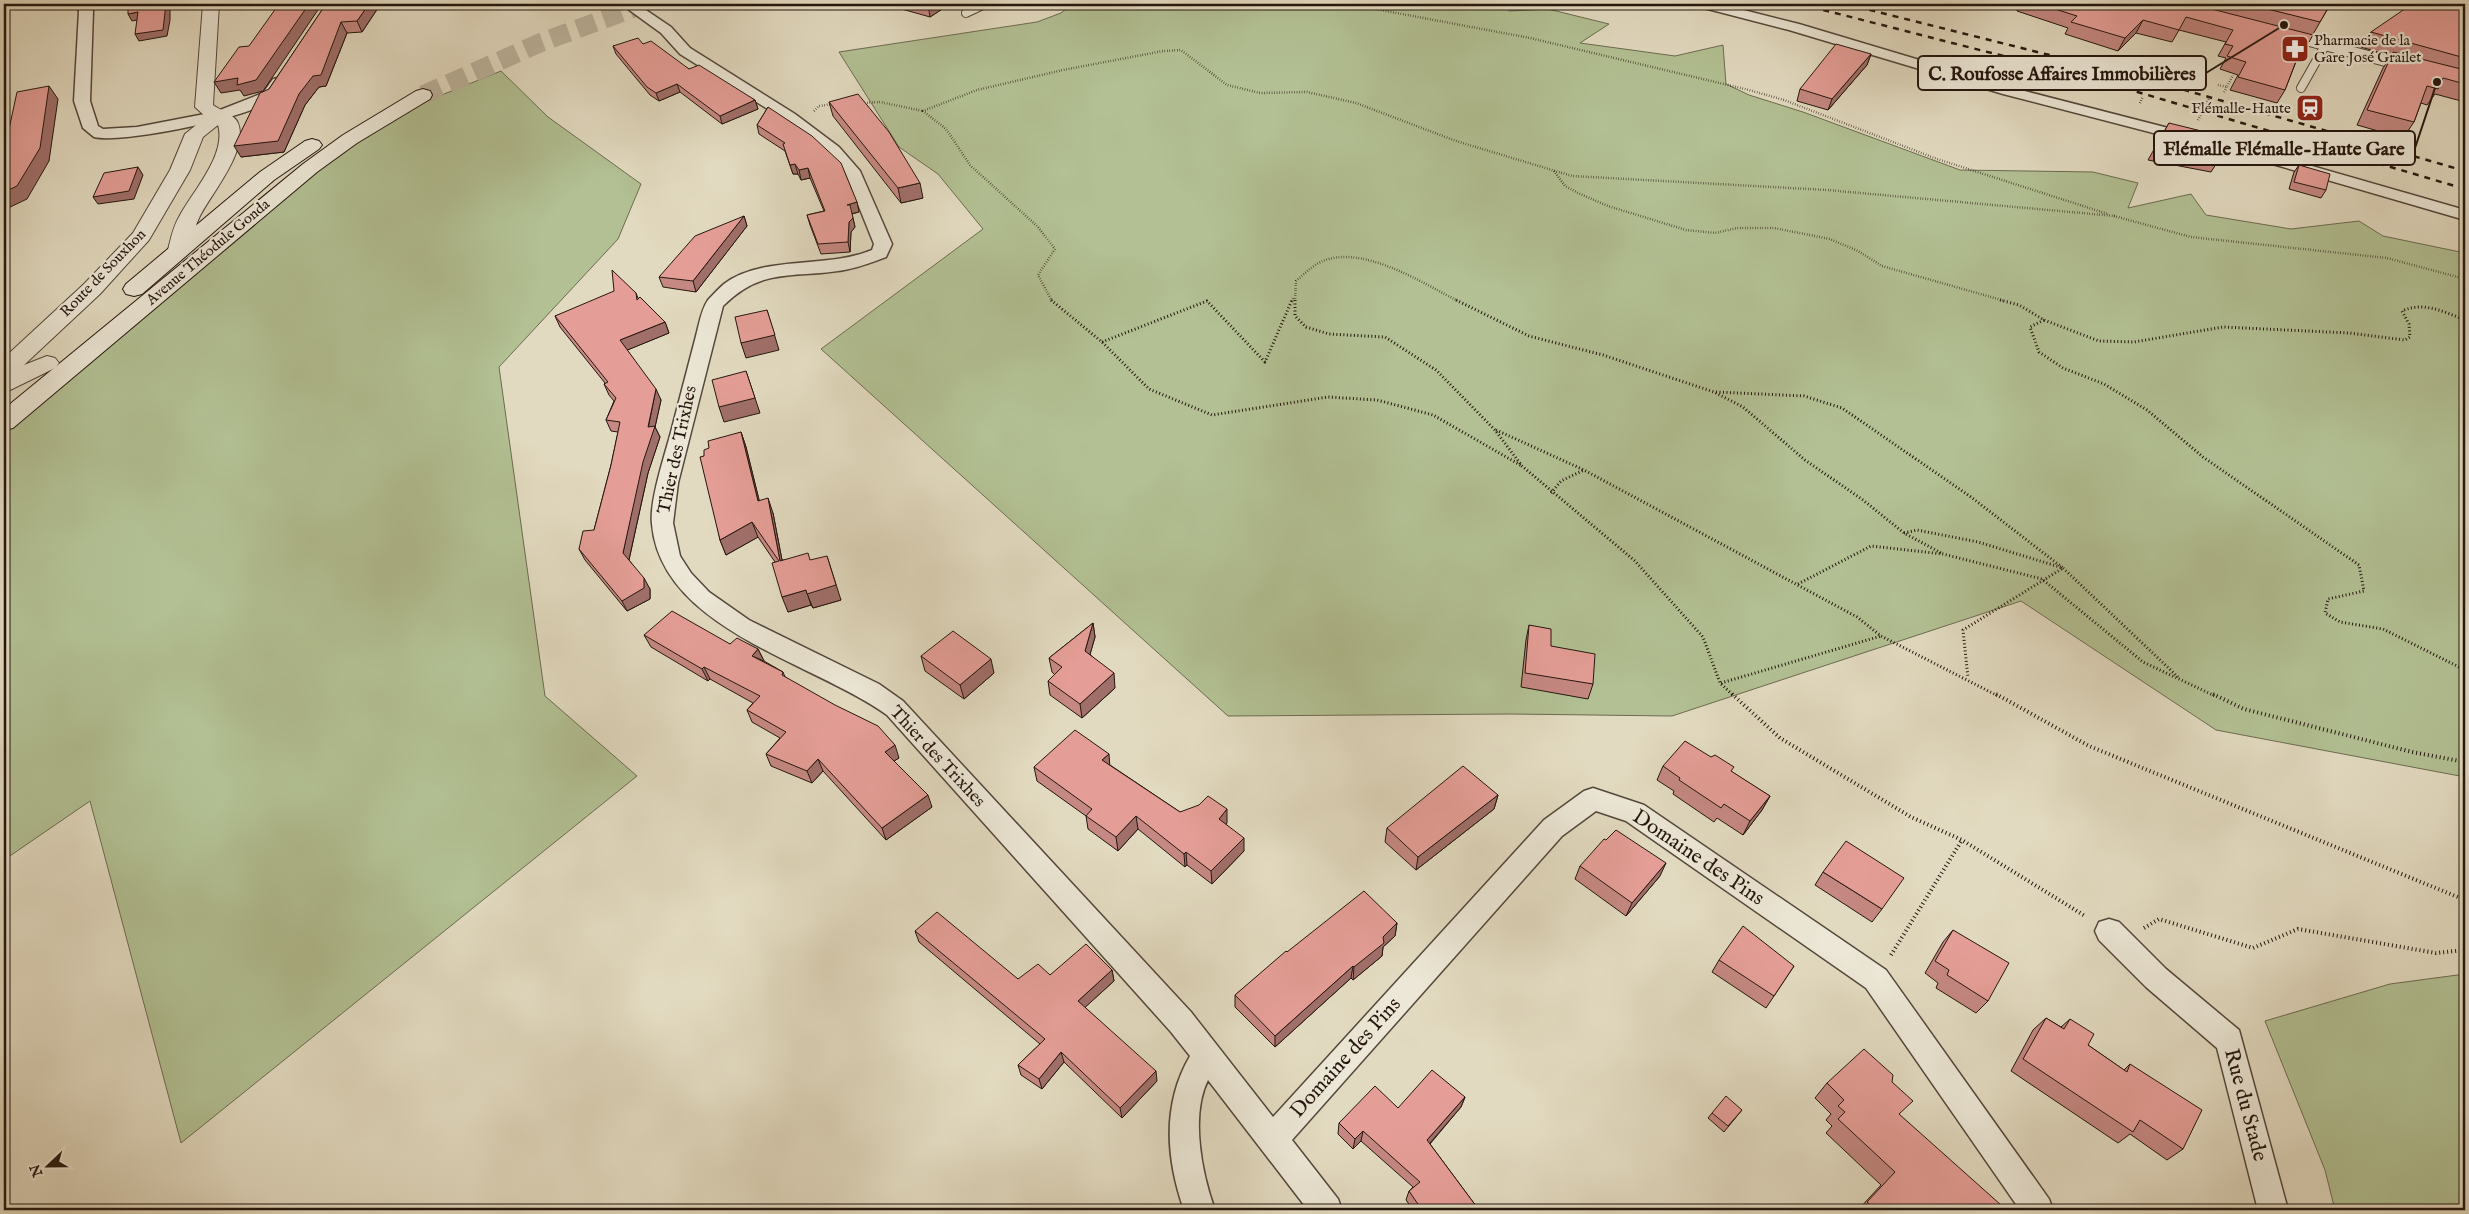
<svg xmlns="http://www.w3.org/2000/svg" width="2469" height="1214" viewBox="0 0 2469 1214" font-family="'IM FELL English',serif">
<rect width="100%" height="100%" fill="#e2dac0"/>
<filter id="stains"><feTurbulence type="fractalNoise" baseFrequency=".004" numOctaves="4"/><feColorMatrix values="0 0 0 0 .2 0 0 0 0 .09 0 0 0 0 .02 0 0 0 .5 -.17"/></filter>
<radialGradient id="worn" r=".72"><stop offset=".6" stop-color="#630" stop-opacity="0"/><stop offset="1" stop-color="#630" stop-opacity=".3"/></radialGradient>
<!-- green -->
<g fill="#b2c093" stroke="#6c6b51">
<polygon points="1072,4 1357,4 1382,9 1386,4 1505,4 1509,11 1548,9 1609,24 1580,43 1675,56 1723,45 1726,84 1749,95 1803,112 1960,170 2093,172 2138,183 2128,208 2191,194 2206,215 2291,229 2359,221 2383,236 2465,253 2465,777 2216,730 2021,601 1672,716 1510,714 1228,716 821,349 983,229 938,174 899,147 839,52 1037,22 1061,13"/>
<polygon points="501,71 548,117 641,184 618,239 499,367 545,696 637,776 181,1143 90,801 4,860 4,434 336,154 417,105"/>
<polygon points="2465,974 2465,1210 2335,1210 2325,1170 2265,1021 2390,984"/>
</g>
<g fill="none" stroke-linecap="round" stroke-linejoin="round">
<!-- secondary-tunnel -->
<polyline stroke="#bcb39d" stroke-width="19" stroke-dasharray="19 9" stroke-linecap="butt" points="423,95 542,42 645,4"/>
<defs>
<g id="service">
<polyline points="966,13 985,4"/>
<polyline points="2301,88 2326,44"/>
</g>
<g id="minor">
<path d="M75,4H89L93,11L90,101L98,126L103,129L137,127L215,112L263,93L273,79L278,78L285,82C282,87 279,94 275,98C255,117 121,144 94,137L83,128L74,101L79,11Z"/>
<path d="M621,4H637L671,27L690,48L795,114L839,147L860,171L892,244L886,257C870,263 855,269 838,271C790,278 761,268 723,306L678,483L673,523L680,556L691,573L709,592L749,620L879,684L903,701L1191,1012L1273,1117L1544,820L1584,791L1593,788L1644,805L1886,970L2049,1199L2053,1210H2020L1866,988L1626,821L1596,811L1562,836L1292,1140L1338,1199L1342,1210H1308L1208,1080C1190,1116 1202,1174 1215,1210H1184C1166,1159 1162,1104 1190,1056L1171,1032L887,715C813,662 661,629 652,524C649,501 666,452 672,428C680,397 688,367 696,336C699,325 701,310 708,300C713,295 718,289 724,284C761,255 827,269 872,250L874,244L845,172L827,153L785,120L680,54L661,33Z"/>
<polygon points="1698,4 1720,4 1799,24 2013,88 2281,157 2465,210 2465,220 2269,163 2003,94 1789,30 1700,7"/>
<polygon points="2109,919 2119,922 2166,969 2239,1030 2288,1210 2258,1210 2217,1048 2146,987 2099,940 2095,931 2099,922"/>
</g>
<g id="tertiary">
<path d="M203,4H219L213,105C220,110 235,115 238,123C249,151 210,195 199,218C193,230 194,244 186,254L179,256L172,254L168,250C171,238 173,227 179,217C192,192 227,155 218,125L203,137L190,170L149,240L100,294L24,365L47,356L55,358L59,363L55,368L4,393V358L84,284L133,233L170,170L185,134L206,117L195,107Z"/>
<polygon points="2273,26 2465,76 2465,87 2267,35 2264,31 2267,27"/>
</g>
<g id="secondary">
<polygon points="423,89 430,91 432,95 430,99 357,143 317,172 13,428 4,430 4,409 303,164 343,135 416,91"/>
<polygon points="312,139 319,141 322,145 319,149 274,180 142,294 134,296 126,294 123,289 126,284 260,172 305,141"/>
</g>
</defs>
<!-- service casing -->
<use href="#service" stroke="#54473b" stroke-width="10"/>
<!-- minor casing -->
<use href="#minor" stroke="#54473b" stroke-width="3"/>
<!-- tertiary casing -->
<use href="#tertiary" stroke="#54473b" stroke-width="2"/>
<!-- secondary casing -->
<use href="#secondary" stroke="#25160f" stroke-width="2"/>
<!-- path-far2 -->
<g stroke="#25160f" stroke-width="2.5" stroke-dasharray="0.5 2" stroke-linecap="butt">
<polyline points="1349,4 1530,38 1749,90 1784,100 1937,159 2108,214"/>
<polyline points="2218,85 2227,87 2233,75"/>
<polyline points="2149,88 2152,81"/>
<polyline points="2224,92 2227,87"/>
<polyline points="862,103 880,102 923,111"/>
<polyline points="2140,103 2143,96"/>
<polyline points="2206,104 2210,97"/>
<polyline points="814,111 819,106 833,104"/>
<polyline points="2198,120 2202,113"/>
<polyline points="1554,171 1565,186 1578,193 1608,206 1686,230 1715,233 1737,228 1774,228 1830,239 1858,251 1882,266 2005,301"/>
<polyline points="2114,216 2191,237 2387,258 2465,279"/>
<polyline points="1052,301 1038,275 1055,249 1038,227 970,165 946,129 923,111 977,90 1063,70 1163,51 1181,50 1227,85 1260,93 1307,92 1356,103 1456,141 1572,176 1827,190 2115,216"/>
<polyline points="1292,301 1293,298"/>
<path d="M1295,301L1296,281C1303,275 1310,268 1317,264C1357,240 1422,283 1458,301"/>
</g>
<!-- path-far1 -->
<g stroke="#25160f" stroke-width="3" stroke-dasharray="1 2.5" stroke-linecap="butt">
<polyline points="1051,300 1102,342 1149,389 1212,415 1328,397 1377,400 1433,415 1522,466"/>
<polyline points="1295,300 1295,316 1306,327 1329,334 1385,337 1436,370 1495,430 1522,466 1635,561 1703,637 1720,683 1734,696"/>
<polyline points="1456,300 1529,336 1603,355 1714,392 1743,407 1805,460 1863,500 1904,533 1943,554"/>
<path d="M2000,300L2019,305L2044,320L2099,341L2134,342L2223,327L2349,333L2405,340L2410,337L2409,324L2402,311C2424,301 2444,312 2465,320"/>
<polyline points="2044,320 2030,327 2039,352 2063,368 2104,384 2147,410 2203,457 2359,565 2364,591 2328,599 2325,613 2340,622 2383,629 2465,670"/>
<polyline points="1102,342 1207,301 1265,362 1292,300"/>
<polyline points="1716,392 1804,396 1842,408 1971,497 2063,568 1963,630 1968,678"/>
<polyline points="1496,430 1584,470 1857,617 1881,636 1998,696"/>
<polyline points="1551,493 1561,481 1584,470"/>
<polyline points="1904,533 1917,530 1978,542 2063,568 2178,677"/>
<polyline points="1798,584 1871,546 1943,554 2042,579 2143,662 2215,696"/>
<polyline points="1721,683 1881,636"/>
</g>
<!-- path -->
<g stroke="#25160f" stroke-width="4" stroke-dasharray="1 3" stroke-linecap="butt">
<polyline points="1732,694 1780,738 1911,817 1962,840 2085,916"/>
<polyline points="1996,694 2089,746 2465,900"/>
<polyline points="2213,694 2244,709 2412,752 2465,762"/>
<polyline points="2144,928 2159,919 2253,948 2298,929 2436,953 2465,950"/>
<polyline points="1891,955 1962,840"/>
</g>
<!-- service -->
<use href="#service" stroke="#ece7d6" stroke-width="8"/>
<!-- minor -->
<use href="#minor" fill="#ece7d6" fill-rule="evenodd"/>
<!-- tertiary -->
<use href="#tertiary" fill="#ece7d6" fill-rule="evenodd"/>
<!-- secondary -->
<use href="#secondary" fill="#ece7d6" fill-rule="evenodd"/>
<!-- rail -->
<g stroke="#25160f" stroke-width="2.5" stroke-dasharray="6 6" stroke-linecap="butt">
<polyline points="1800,4 2097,80 2465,189"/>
<polyline points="1846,4 2157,82 2465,171"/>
</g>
</g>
<!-- wall -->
<g fill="#c58882" stroke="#25160f">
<polygon points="326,4 376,11 362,32 347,33 326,86 319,87 305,105 284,152 241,157 269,89"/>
<polygon points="884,4 950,4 930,17"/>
<polygon points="1999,4 2336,4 2327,10 2301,55 2299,54 2285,90 2277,103 2230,90 2238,75 2220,69 2226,58 2218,56 2226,42 2179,30 2172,42 2136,33 2118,51 2065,34 2068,28 2017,11 2018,9"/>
<polygon points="2465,4 2465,102 2435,94 2427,105 2421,103 2414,122 2403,138 2357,125 2383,68 2391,56 2361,47 2371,32"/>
<polygon points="643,44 689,69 755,100 758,109 722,124 680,92 659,101 650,95 616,54 613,46"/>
<polygon points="1871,54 1867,65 1828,110 1797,101 1800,89"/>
<polygon points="829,102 923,198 901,203 833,116"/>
<polygon points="768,107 857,202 859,212 852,214 855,227 851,232 850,252 821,254 810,225 807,215 824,211 810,178 801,180 798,174 793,174 785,151 759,134 757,125"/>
<polygon points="2169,123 2220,158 2211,172 2148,160"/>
<polygon points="2299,165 2326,190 2321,198 2289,189 2294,172"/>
<polygon points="744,216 747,226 696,292 663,287 659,277"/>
<polygon points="636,293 638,298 665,322 669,333 627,350 661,400 655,427 660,437 648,473 629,560 650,589 650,599 627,611 585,560 579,549 594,530 611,465 618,432 611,431 606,420 614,401 609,395 604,384 605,383 560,327 555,316"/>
<polygon points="741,432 746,447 759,500 773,513 782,560 810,560 841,600 813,608 811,605 788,612 775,562 758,537 726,555 720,540 704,456 709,448"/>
<polygon points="1093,623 1095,637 1090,654 1115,688 1082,718 1050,695 1048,681 1055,675 1052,672 1049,658"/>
<polygon points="1529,625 1551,646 1593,684 1588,699 1521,687 1526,640"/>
<polygon points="644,635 730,644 758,649 764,661 783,672 785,677 899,758 894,761 932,807 886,840 823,771 812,783 771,766 766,754 780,738 752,722 747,710 753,703 710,679 708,681 651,647"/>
<polygon points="921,656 994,673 964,699 925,671"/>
<polygon points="1110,765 1180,812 1227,823 1226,824 1244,851 1212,884 1187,865 1185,867 1138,829 1118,851 1088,829 1086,816 1037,781 1034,767"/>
<polygon points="1663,766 1732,772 1770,796 1762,810 1743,835 1717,818 1714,822 1673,794 1674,791 1657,780"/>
<polygon points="1498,795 1494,809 1416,870 1385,842 1387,828"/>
<polygon points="1580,866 1660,876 1626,916 1575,879"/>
<polygon points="1823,872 1882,909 1872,922 1815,885"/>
<polygon points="1397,923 1395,936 1383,947 1382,956 1353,980 1351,978 1275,1047 1235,1007 1235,995 1287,952"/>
<polygon points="1953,930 1988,1001 1976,1013 1936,988 1938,983 1925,973 1943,942"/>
<polygon points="915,931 1018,979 1050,975 1112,970 1114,981 1085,1007 1157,1081 1122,1118 1064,1062 1042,1089 1021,1075 1018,1065 1040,1044 919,942"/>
<polygon points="1719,960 1794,966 1766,1008 1712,972"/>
<polygon points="2046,1018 2061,1027 2070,1019 2088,1045 2124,1070 2130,1064 2183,1149 2167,1160 2130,1134 2118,1143 2011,1071 2033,1030"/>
<polygon points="1892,1082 1899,1115 1996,1210 1858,1210 1881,1185 1826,1133 1832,1126 1826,1120 1831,1114 1815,1098 1827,1083"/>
<polygon points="1465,1097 1461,1107 1430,1144 1479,1210 1413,1210 1406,1200 1409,1191 1413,1187 1361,1141 1353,1149 1338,1134 1339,1123 1398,1108"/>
<polygon points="1742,1110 1724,1132 1708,1118 1712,1113"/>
</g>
<!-- shaded-wall -->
<g fill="#a06f6a" stroke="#25160f">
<polygon points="165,4 170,4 170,20 167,36 139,41 135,34"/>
<polygon points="309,4 322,4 263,91 244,96 240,90 221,93 214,82"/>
<polygon points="369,4 380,4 376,11 362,32 357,21"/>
<polygon points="928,4 950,4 930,17"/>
<polygon points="2324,4 2336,4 2314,18 2322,5"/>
<polygon points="138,12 142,19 132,21 128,14"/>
<polygon points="2143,20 2136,33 2118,51 2125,38"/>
<polygon points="341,22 347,33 326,86 319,87 305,105 284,152 241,157 234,146 299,94"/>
<polygon points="1871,54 1867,65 1828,110 1832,99"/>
<polygon points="677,84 680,92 659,101 656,93"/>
<polygon points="49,86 58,99 49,161 27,199 6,209 4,206 4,192"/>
<polygon points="755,100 758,109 722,124 720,116"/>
<polygon points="795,164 798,174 793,174 790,165"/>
<polygon points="138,167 143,175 134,199 98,204 93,197"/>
<polygon points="808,168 810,178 801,180 799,170"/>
<polygon points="920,183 923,198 901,203 898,188"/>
<polygon points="857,202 859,212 850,214 847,205"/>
<polygon points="744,216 747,226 696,292 693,281"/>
<polygon points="853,218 855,227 851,232 850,252 848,242 849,222"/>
<polygon points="767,310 779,350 746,358 741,343"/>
<polygon points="665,322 669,333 625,351 620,340"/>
<polygon points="746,371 760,413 724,422 719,407"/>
<polygon points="656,389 661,400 655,427 660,437 648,473 628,564 623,553"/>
<polygon points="741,432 746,447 763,516 758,501"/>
<polygon points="768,498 773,513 785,576 780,561"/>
<polygon points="752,522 758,537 726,555 720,540"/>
<polygon points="827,556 841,600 813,608 807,594"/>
<polygon points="644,578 650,589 650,599 627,611 622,601"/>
<polygon points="806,590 811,605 788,612 782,597"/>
<polygon points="1093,623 1095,637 1087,665 1085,651"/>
<polygon points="758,649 764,661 752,656"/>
<polygon points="991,659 994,673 964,699 960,685"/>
<polygon points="704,667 710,679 708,681 702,669"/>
<polygon points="1114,673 1115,688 1082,718 1080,704"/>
<polygon points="895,745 899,758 889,764 885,752"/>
<polygon points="1109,754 1110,768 1102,760"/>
<polygon points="818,759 823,771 812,783 807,771"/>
<polygon points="928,795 932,807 886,840 882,828"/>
<polygon points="1498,795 1494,809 1416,870 1418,857"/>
<polygon points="1770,796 1762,810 1743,835 1750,821"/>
<polygon points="1227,809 1227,823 1219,833 1219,819"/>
<polygon points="1136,816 1138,829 1118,851 1116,837"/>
<polygon points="1244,838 1244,851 1212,884 1211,871"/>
<polygon points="1186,852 1187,865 1185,867 1184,854"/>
<polygon points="1666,863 1660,876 1626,916 1632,903"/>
<polygon points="1397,923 1395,936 1383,947 1382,956 1353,980 1354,967 1383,937"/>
<polygon points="1353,966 1351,978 1275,1047 1275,1036"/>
<polygon points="1112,970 1114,981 1080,1012 1078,1001"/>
<polygon points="1061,1052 1064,1062 1042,1089 1039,1079"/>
<polygon points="1156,1071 1157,1081 1122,1118 1120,1108"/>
<polygon points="1465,1097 1461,1107 1424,1150 1427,1140"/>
<polygon points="1363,1131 1361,1141 1353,1149 1355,1139"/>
</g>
<!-- building -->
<g fill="#e59e97" stroke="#25160f">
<polygon points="128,4 165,4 165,13 163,30 135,34 138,12 128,14"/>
<polygon points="279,4 309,4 256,80 237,85 238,78 214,82 239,47 249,46"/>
<polygon points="326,4 369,4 357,21 341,22 321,75 313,76 299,94 278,141 234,146 260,93 269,89"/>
<polygon points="2039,4 2192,4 2313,35 2309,42 2304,40 2285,90 2238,77 2246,62 2227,56 2233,46 2225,44 2233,30 2186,17 2179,30 2143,20 2125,38 2071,22 2077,16"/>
<polygon points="2247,4 2324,4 2322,5 2328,8 2320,22"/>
<polygon points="2412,4 2465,4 2465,58 2371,32"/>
<polygon points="638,38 643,44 651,41 689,69 699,65 755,100 720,116 677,84 656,93 647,87 613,46"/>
<polygon points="1836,44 1871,54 1832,99 1800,89"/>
<polygon points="2393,52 2465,70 2465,84 2443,78 2438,89 2427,86 2414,122 2367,110"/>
<polygon points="49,86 40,148 17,186 4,192 4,143 6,143 17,92"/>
<polygon points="858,94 889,132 920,183 898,188 829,102"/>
<polygon points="768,107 812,136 841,163 857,202 847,205 850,205 853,218 849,222 848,242 818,244 807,215 825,211 808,168 799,170 795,164 790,165 783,144 785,143 757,125"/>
<polygon points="2169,123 2230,138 2220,158 2156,146"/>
<polygon points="2299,165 2330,174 2326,190 2294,182"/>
<polygon points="138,167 129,191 93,197 104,173"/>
<polygon points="744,216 693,281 659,277 695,236"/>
<polygon points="612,270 636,293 637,300 640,297 665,322 620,340 656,389 648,427 655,426 643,462 623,553 644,578 644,588 622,601 579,549 583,531 594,530 611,465 620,422 606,420 616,398 604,384 608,382 555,316 614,291"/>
<polygon points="767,310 775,335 741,343 735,317"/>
<polygon points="746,371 755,398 719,407 712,380"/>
<polygon points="741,432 758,501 768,498 780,561 808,553 810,560 827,556 836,585 807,594 806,590 782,597 772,563 779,561 752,522 720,540 700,457 704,456 704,450 709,448 708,441"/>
<polygon points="672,611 730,644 737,638 758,649 752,656 783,672 782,675 835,705 878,726 895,745 885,752 928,795 882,828 818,759 807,771 766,754 786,732 747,710 760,696 704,667 702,669 644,635"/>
<polygon points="1093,623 1085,651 1114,673 1080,704 1048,681 1062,667 1049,658"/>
<polygon points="1529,625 1551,629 1551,646 1595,654 1593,684 1525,673"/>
<polygon points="953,631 991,659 960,685 921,656"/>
<polygon points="1075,730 1109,754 1102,760 1180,812 1199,805 1208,796 1227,809 1219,819 1244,838 1211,871 1186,852 1184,854 1136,816 1116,837 1086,816 1092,809 1034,767"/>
<polygon points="1685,741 1711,757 1715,755 1734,767 1731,771 1770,796 1750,821 1724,804 1721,808 1679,780 1680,778 1663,766"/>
<polygon points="1463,766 1498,795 1418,857 1387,828"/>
<polygon points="1616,830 1666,863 1632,903 1580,866 1604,839 1606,840"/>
<polygon points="1846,841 1904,878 1882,909 1823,872"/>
<polygon points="1364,891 1397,923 1383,937 1384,943 1354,967 1353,966 1275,1036 1235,995 1286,951 1287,952"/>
<polygon points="937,912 1018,979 1038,964 1050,975 1086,944 1112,970 1078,1001 1156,1071 1120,1108 1061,1052 1039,1079 1018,1065 1045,1039 915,931"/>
<polygon points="1743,926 1794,966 1774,996 1719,960"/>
<polygon points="1953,930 2009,963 1988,1001 1947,975 1949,970 1935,961"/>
<polygon points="2046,1018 2064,1029 2070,1019 2094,1034 2088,1045 2127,1072 2130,1064 2202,1110 2183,1149 2140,1120 2133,1132 2023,1059"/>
<polygon points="1864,1049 1893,1075 1892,1082 1913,1101 1899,1114 2001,1205 1996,1210 1876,1210 1867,1202 1895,1172 1838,1119 1845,1112 1838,1106 1844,1100 1827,1083"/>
<polygon points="1432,1070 1465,1097 1427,1140 1479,1210 1422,1210 1409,1191 1420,1182 1363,1131 1355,1139 1339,1123 1375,1086 1398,1108"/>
<polygon points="1726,1096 1742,1110 1728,1126 1712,1113"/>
<polygon points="2201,1207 2206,1210 2200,1210"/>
</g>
<!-- icons -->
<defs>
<symbol id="pharmacy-square" viewBox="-11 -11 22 22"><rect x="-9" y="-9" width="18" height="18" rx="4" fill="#8f2418" stroke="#ece7d6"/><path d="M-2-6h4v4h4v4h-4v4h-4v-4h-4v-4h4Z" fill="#fff"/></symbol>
<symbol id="station-square" viewBox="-11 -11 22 22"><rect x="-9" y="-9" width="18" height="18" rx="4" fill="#8f2418" stroke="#ece7d6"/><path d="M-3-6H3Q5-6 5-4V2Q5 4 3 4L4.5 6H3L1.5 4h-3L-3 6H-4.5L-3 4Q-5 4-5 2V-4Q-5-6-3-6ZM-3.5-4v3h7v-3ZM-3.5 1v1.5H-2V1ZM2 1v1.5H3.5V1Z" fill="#fff"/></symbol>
</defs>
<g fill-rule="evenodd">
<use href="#pharmacy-square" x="2279" y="33" width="32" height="32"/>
<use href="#station-square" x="2294" y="92" width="32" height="32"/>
</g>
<g text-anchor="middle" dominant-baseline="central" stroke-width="4.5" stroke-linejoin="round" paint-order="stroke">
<!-- far-poi labels -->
<g font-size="15" fill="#25160f" stroke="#ece7d6" text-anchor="start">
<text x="2314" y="40">Pharmacie de la<tspan x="2314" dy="17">Gare José Grailet</tspan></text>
<text x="2291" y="108" text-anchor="end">Flémalle-Haute</text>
</g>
<!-- far-street labels -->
<g font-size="15" fill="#25160f" stroke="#ece7d6">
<text transform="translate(208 252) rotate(-40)">Avenue Théodule Gonda</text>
<text transform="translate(103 273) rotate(-46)">Route de Souxhon</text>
</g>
<!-- street labels -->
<g font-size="18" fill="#25160f" stroke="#ece7d6">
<text transform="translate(678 450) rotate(-78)">Thier des Trixhes</text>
<text transform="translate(937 757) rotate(47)">Thier des Trixhes</text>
</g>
<!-- near-street labels -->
<g font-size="21" fill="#25160f" stroke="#ece7d6">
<text transform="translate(1698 858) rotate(34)">Domaine des Pins</text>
<text transform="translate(1346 1058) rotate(-48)">Domaine des Pins</text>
<text transform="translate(2245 1105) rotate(75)">Rue du Stade</text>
</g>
</g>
<!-- callouts -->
<path fill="none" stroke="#25160f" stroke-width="2" d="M2284 25L2206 73M2437 82L2415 148"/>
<g fill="#25160f" stroke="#ece7d6" stroke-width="2">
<circle cx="2284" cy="25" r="5"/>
<circle cx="2437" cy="82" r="5"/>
</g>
<g fill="#ece7d6" stroke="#25160f" stroke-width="2">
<rect x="1918" y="56" width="288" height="34" rx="5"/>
<rect x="2154" y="131" width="261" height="34" rx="5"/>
</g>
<g font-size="19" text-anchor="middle" font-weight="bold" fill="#25160f">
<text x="2062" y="80">C. Roufosse Affaires Immobilières</text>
<text x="2284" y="155">Flémalle Flémalle-Haute Gare</text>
</g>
<!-- margin -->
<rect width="2469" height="1214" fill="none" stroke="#e2dac0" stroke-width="20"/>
<rect x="5" y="5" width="2459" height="1204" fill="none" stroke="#25160f" stroke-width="2.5"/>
<rect x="10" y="10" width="2449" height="1194" fill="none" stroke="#25160f"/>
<!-- north arrow -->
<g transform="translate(48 1166) rotate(248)" stroke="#ece7d6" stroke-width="4" paint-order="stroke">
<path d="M0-4L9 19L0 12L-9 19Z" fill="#25160f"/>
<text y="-8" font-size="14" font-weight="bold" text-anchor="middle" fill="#25160f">N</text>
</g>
<rect width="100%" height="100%" filter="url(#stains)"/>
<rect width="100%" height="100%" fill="url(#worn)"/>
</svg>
